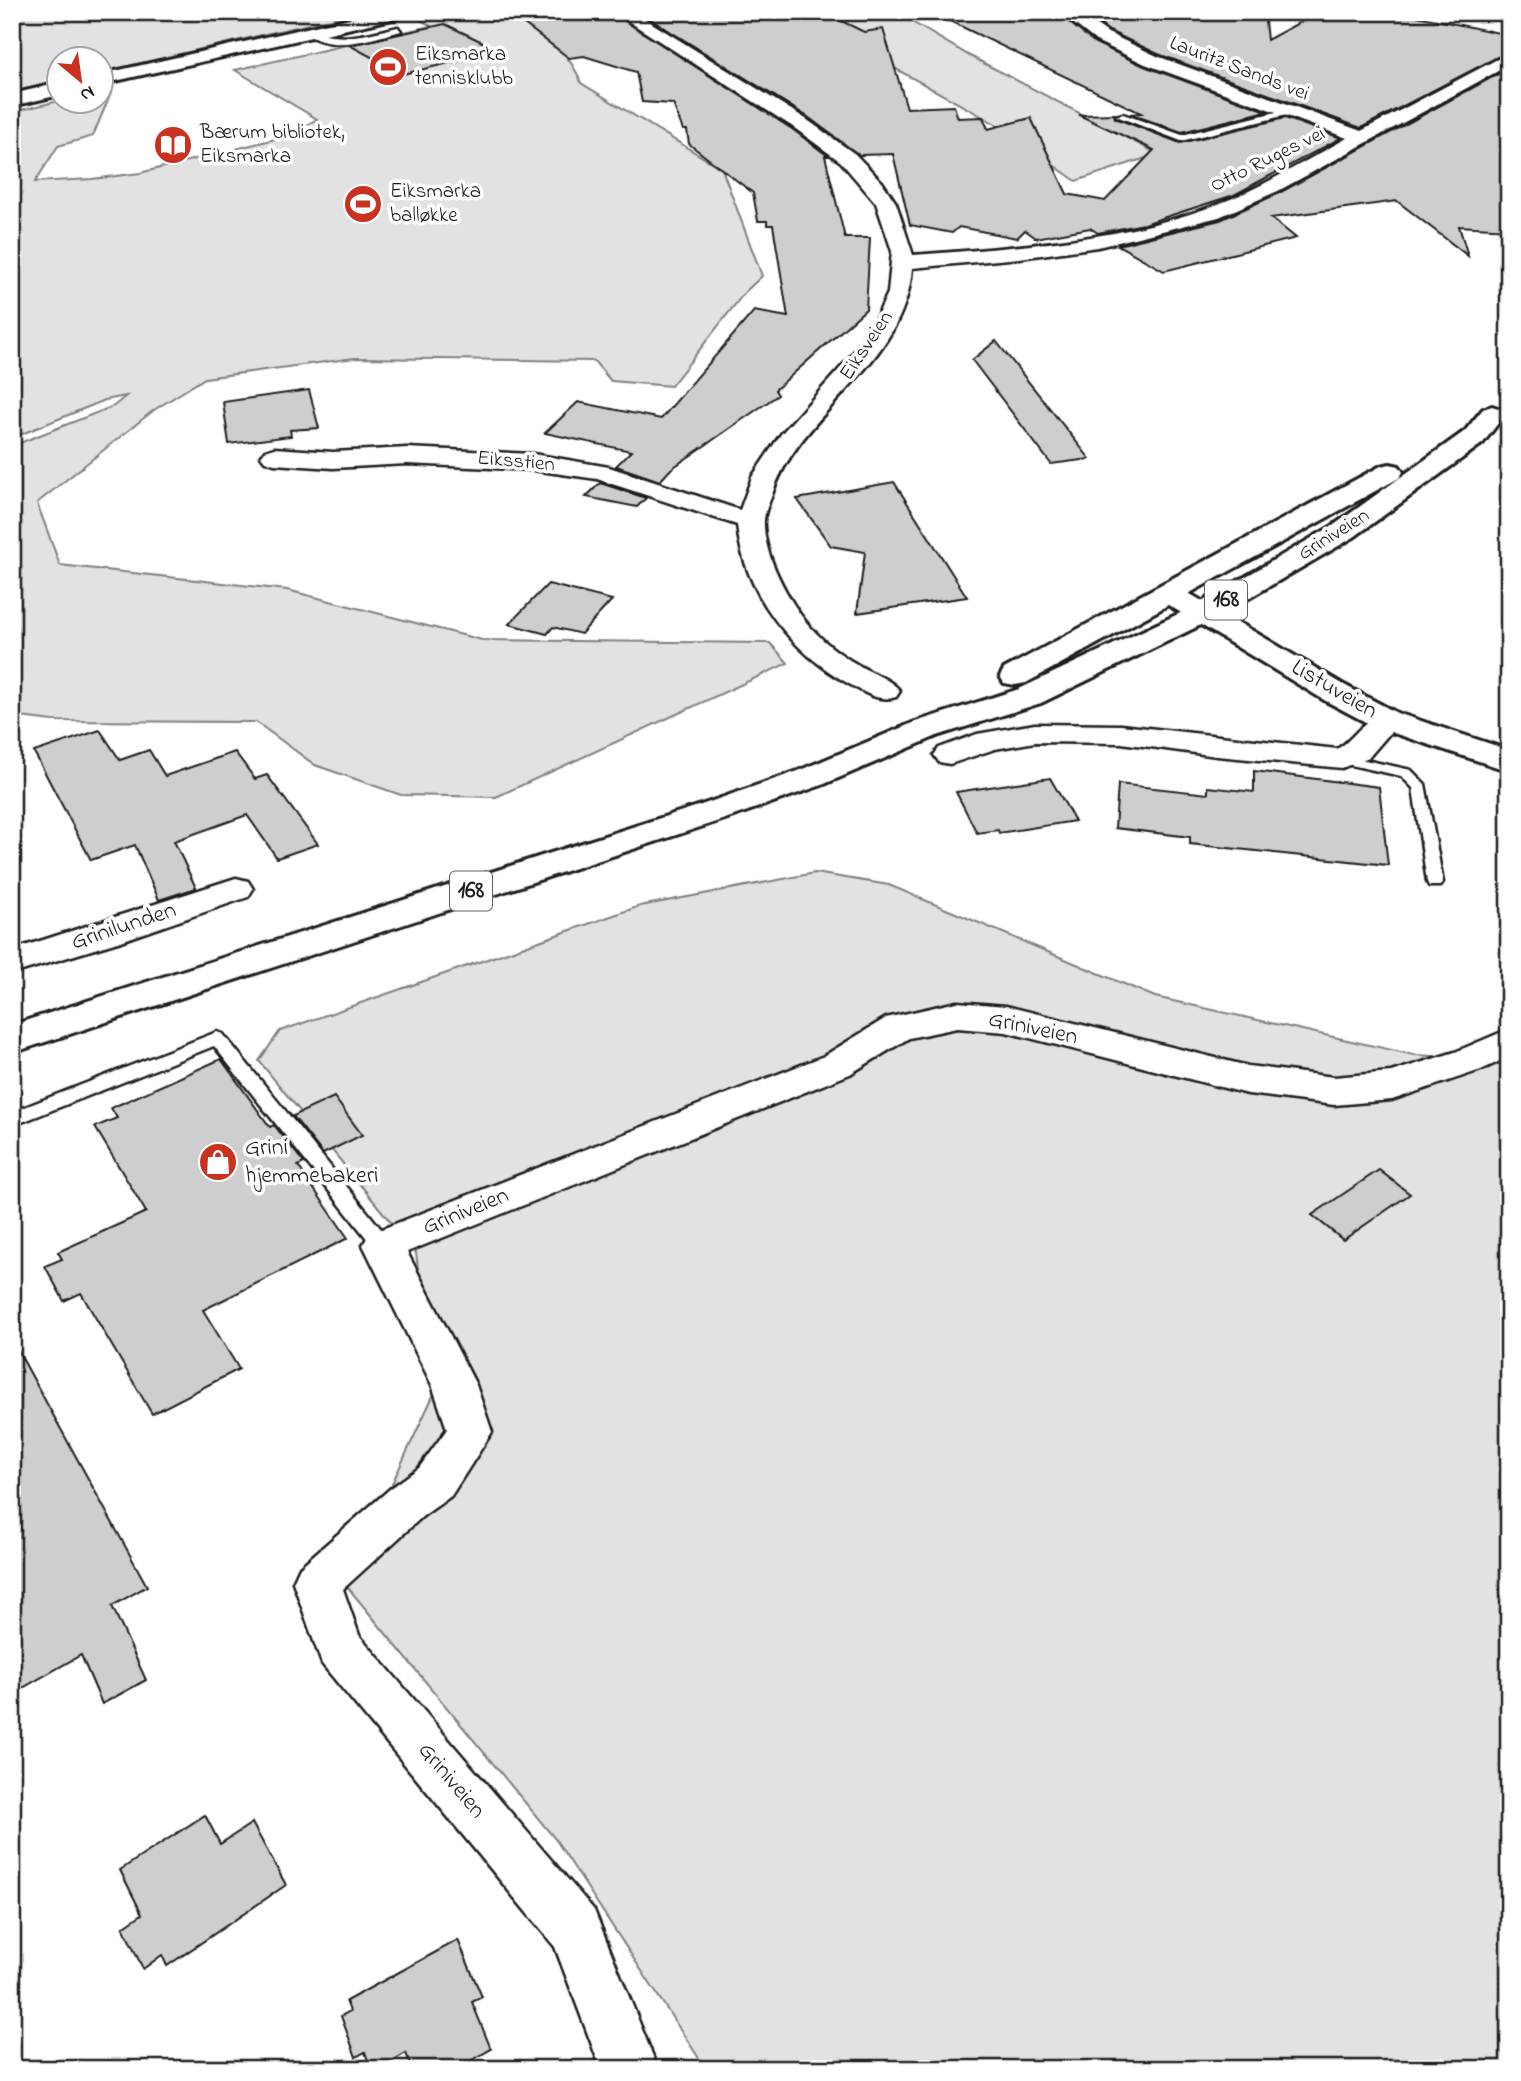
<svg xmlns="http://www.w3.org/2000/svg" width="1521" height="2081" viewBox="0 0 1521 2081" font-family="'Indie Flower',sans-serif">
<rect width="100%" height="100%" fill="#fff"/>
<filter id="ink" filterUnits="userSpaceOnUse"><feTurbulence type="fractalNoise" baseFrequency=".0143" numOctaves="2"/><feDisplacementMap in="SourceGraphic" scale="14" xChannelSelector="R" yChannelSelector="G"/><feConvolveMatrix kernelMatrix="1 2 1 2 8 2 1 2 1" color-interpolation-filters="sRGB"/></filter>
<g filter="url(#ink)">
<!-- green -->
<g fill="#e2e2e2" stroke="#7f7f7f" stroke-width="2">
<polygon points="12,12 361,12 102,72 102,60 60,60 59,82 12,93"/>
<path d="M447,12H522C543,31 572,55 581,83L722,169L762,276L745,292L671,386L611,381L594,361L355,358L205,378L154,410L37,503L60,565L287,590L482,640L770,643L788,663L496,797L401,795L315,765L256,722L53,721L12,716V446L114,406L126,396L105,400L12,438V112L59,101L102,102V91L113,88L93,136L58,146L35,182L92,179L140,173L287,136L317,119L235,70L431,26L419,19Z"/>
<polygon points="866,12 895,12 970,56 1158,154 1076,181 994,123 811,22"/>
<polygon points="815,873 889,885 1155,997 1414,1055 1509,1060 1509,2069 706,2069 556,1840 345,1584 434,1394 416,1253 259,1061 280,1031 640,906"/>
</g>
<!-- building -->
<g fill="#cecece" stroke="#1c1c1c" stroke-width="2">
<polygon points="558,12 611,12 792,129 828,156 825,156 845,238 870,238 866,309 775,390 778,395 671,469 660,481 616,466 631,451 545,433 578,402 661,419 754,311 788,317 773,225 767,225 767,221 758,221 753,193 689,144 687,130 683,130 673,104 642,102 636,72 584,56 569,58 523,23"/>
<polygon points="639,12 823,12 864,32 883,29 907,108 954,106 958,118 983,117 988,129 1031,118 1067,194 1105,201 1154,150 1079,115 1115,114 1115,118 1180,143 1285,118 1341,138 1234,195 1144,224 1098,233 1090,228 1036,238 1025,230 1017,238 959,227 952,233 910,225 893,154 859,155 808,117"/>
<polygon points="931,12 1056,12 1095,43 1144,66 1267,111 1182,132 1130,114 1141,113"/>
<polygon points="1083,12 1264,12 1267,40 1319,12 1412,12 1412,15 1509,35 1509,51 1361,128 1158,54 1109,31"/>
<polygon points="445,24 501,51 403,74 349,45"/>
<polygon points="1509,68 1509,229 1459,226 1468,256 1397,201 1271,218 1296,238 1164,271 1118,245 1220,220 1279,193"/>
<polygon points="996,341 1090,459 1051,464 972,360"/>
<polygon points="309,390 319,428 290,430 291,436 229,444 223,402"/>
<polygon points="894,482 967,597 857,613 865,552 831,546 797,499"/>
<polygon points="600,483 646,498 637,507 586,497"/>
<polygon points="548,584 612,600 581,634 553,627 547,634 509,624"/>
<polygon points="100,730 120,760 149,750 165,776 235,752 255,779 267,775 318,844 277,858 247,815 174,841 196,888 159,900 135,845 91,860 34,752"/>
<polygon points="1254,771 1379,787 1388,865 1190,844 1190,837 1115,828 1118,784 1208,794 1208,787 1254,792"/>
<polygon points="1050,778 1075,821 999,833 998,830 977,833 956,792"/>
<polygon points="221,1059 270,1127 274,1125 304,1163 298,1166 348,1238 203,1310 239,1369 152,1414 81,1293 64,1301 45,1266 62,1259 58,1252 146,1212 95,1127 117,1118 111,1108"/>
<polygon points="334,1097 362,1135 323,1154 293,1116"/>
<polygon points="1379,1170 1410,1194 1343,1240 1312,1215"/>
<polygon points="12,1340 147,1586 112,1606 146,1680 102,1704 81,1655 12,1694"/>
<polygon points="205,1815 220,1844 252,1823 286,1885 167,1966 162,1955 143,1969 123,1927 142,1914 120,1870"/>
<polygon points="458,1940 482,1997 472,2002 491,2049 457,2069 412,2069 406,2053 379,2069 371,2069 365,2052 356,2057 341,2016 350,2011 346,2001"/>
</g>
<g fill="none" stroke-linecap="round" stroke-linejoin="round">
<defs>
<g id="service">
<path d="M398,27L401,31C371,39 333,53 305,33L309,31C343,42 364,35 398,27Z"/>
<polygon points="1288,109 1292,112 1291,114 1181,141 1116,116 1123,114 1182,135"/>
<polygon points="1342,755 1411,770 1425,784 1443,882 1441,886 1429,886 1427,882 1413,788 1401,776 1337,762 1335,759 1337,756"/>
<polygon points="217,1032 223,1034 390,1240 393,1245 390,1250 383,1253 376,1250 214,1046 12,1126 12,1112"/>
</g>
<g id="minor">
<path d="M614,12H634L806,119L855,154L882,182L896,203L913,255C1015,247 1122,241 1218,204C1263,187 1305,161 1347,138L1145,64L1096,41L1059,12H1078L1108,33L1157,56L1361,131L1509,53V65L1278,191L1219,217L1098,247L1020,258L912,268C905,366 800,409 772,495C768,505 763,515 764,526C765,553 780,582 794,605C810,631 833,651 860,666C873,674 891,679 900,691L896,697C878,702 866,693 851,685C792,653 744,594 737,525L597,479L533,470L407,464L333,468L274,464L265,461L261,456L265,451L274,448L333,452L407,448L533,454L609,467L740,510L752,477L781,434L845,363L870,331L888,293L892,251L876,203L841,162L793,127Z"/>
<path d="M1386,711L1397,714L1401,720L1369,757L1342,768L1217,756L1121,743L1035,742L995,749L950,764L939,762L934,755L939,748L977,734L1035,724L1121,725L1337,749C1355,739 1365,716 1386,711Z"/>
<polygon points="236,878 248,881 253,889 248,897 121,941 12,974 12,950"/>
<polygon points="957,1002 1006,1006 1248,1066 1334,1077 1391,1072 1455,1052 1509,1029 1509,1057 1481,1070 1392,1100 1334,1105 1248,1094 1006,1032 957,1028 909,1038 850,1074 407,1252 476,1385 492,1432 451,1496 423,1516 343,1589 359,1635 594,1910 658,2069 601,2069 555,1947 322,1664 293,1582 300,1567 391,1488 419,1468 447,1429 432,1385 363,1245 369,1234 824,1056 886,1018"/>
</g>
<g id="tertiary">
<polygon points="377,12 409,12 401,17 102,84 102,74"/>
<polygon points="60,83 60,95 12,106 12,94"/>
<polygon points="1170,585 1180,588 1346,686 1397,713 1509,750 1509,771 1375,727 1324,700 1160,600 1155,594 1160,588"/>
</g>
<g id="primary">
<polygon points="1492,406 1501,409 1505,414 1483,443 1354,537 1213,619 1041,703 937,736 822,785 725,819 12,1053 12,1025 701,805 798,771 915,722 1019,689 1193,607 1334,525 1465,431 1483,409"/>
<polygon points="1390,464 1399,466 1403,472 1399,478 1026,683 1015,685 1004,683 1000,676 1004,669 1381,466"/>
</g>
</defs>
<!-- service casing -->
<use href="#service" stroke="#1c1c1c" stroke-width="5"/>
<!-- minor casing -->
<use href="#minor" stroke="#1c1c1c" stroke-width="5"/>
<!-- tertiary casing -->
<use href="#tertiary" stroke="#1c1c1c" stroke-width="6"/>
<!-- primary casing -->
<use href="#primary" stroke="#1c1c1c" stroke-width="6"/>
<!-- service -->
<use href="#service" fill="#fff" fill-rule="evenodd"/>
<!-- minor -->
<use href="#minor" fill="#fff" fill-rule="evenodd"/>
<!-- tertiary -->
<use href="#tertiary" fill="#fff" fill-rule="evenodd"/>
<!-- primary -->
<use href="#primary" fill="#fff" fill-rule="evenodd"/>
</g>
</g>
<!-- icons -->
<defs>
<symbol id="stadium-disc" viewBox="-11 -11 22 22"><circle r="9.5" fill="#c8321e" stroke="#fff"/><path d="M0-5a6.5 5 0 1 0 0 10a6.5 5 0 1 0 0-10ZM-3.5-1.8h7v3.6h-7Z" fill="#fff"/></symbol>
<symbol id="library-disc" viewBox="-11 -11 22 22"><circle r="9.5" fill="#c8321e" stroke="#fff"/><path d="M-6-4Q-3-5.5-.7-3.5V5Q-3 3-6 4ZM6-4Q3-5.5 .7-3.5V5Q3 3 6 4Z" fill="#fff"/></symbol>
<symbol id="shop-disc" viewBox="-11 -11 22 22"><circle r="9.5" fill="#c8321e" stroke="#fff"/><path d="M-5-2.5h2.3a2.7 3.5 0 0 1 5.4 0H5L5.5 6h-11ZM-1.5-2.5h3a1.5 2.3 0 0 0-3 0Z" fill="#fff"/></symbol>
</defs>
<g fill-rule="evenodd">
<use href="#stadium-disc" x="366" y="45" width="44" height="44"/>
<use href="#library-disc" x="151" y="123" width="44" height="44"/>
<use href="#stadium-disc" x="341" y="182" width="44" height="44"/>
<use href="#shop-disc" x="196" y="1140" width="44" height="44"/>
</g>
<g text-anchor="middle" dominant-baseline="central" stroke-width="7" stroke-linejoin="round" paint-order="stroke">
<!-- far-poi labels -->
<g font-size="21" fill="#1c1c1c" stroke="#fff" text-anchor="start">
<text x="415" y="55">Eiksmarka<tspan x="415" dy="24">tennisklubb</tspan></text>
<text x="200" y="133">Bærum bibliotek,<tspan x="200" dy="24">Eiksmarka</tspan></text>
<text x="390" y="192">Eiksmarka<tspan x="390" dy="24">balløkke</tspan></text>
</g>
<!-- far-street labels -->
<g font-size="21" fill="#1c1c1c" stroke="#fff">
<text transform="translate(1239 69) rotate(21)">Lauritz Sands vei</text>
<text transform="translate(1268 160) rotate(-26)">Otto Ruges vei</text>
<text transform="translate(867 346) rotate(-56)">Eiksveien</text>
<text transform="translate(516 462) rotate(5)">Eiksstien</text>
<text transform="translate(1334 535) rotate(-32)">Griniveien</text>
</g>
<!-- shield labels -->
<g fill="#fff" stroke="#606060" stroke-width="2">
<rect x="1205" y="580.5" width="42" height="39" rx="5"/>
<rect x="450" y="871.5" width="42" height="39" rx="5"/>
</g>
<g font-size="23" font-weight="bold" fill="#1c1c1c">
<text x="1226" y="600">168</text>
<text x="471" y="891">168</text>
</g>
<!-- street labels -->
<g font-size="24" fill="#1c1c1c" stroke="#fff">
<text transform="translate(1334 690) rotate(30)">Listuveien</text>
<text transform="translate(124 927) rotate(-18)">Grinilunden</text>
<text transform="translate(1033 1029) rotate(12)">Griniveien</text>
<text transform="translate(466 1212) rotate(-22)">Griniveien</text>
<text transform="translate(451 1781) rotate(50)">Griniveien</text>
</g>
<!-- poi labels -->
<g font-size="24" fill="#1c1c1c" stroke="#fff" text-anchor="start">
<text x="245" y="1148">Grini<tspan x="245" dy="28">hjemmebakeri</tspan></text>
</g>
</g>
<!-- margin -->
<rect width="1521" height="2081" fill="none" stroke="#fff" stroke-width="42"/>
<rect x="21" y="21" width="1479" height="2039" fill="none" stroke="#1c1c1c" stroke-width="2.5" filter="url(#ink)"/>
<!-- north arrow -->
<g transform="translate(80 80) rotate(151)"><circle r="33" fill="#ffffff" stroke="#a4a4a4" stroke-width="2"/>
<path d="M0-5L12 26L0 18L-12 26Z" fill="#c8321e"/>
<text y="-10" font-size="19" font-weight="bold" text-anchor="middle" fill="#1c1c1c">N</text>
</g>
</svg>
